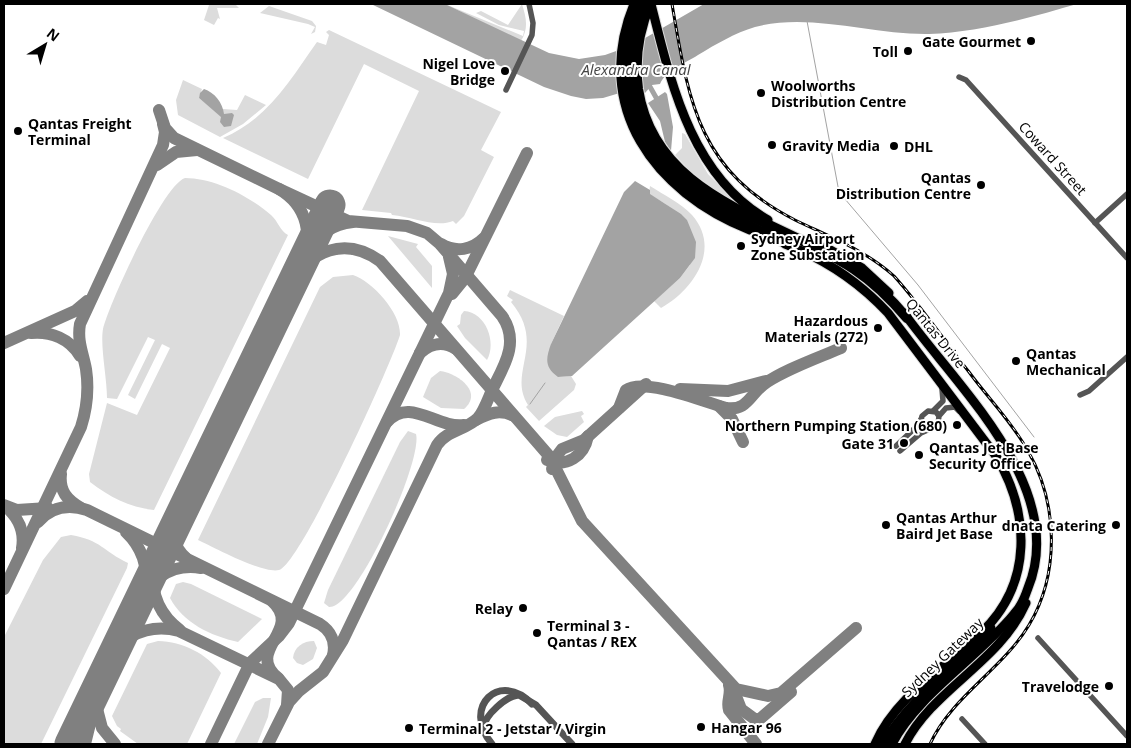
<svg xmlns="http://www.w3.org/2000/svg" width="1131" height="748" viewBox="0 0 1131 748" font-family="'Open Sans',sans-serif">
<rect width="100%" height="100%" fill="#fff"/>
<!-- green -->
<g fill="#dcdcdc">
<polygon points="218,4 235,4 239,8 217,8 220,19 218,18 214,25 204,20 209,5"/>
<path d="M445,4L523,36L524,31L499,25L476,13L481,11L508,25L522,4C526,17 529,28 521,41Z"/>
<polygon points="269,6 312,21 316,26 315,32 311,34 315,27 308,24 260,13"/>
<path d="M329,30L501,112L481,150L494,157L464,216L456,224L453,221C436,228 413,217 392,215L391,213L362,210L419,91L364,64L308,179L223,138C268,119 290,80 317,42L326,45L329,35L326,32Z"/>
<polygon points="183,80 202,89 199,98 222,117 225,114 223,114 223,109 237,110 245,95 266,105 243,124 220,137 178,115 176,100"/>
<polygon points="682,133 685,134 708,174 732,198 731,202 691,172 675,155 682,148"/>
<path d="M185,178C214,178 249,196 271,215C278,221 280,231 288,235L154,510C128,507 110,497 90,482L89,474L107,403L137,415L170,348L162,344L135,399L128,395L155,340L148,337L117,399L107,398C107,378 100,346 103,329C109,304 163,185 185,178Z"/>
<path d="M650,186C664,195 681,203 692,215C722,249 693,290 661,308L654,301L680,278L690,265C686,217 693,220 649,194Z"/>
<polygon points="388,236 418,244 416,247 432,266 432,288"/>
<path d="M353,275C373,282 401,313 400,335C391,365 300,565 279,570C263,574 213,547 198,540L320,287L333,277Z"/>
<path d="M510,290L564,316L551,344L558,377L571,376L576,384L574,390L539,421L526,407L528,405C507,372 547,345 511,302L513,300L507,296Z"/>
<path d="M464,311C486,312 497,343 487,360L465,338L457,326L460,324L461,315Z"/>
<path d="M440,371C457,373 484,392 464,409L441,408L423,397L431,378Z"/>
<polygon points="582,411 584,414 581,416 584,422 567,437 557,435 544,426 555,417"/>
<path d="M408,431L416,434C423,461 356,609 329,607L324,603L328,590L400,442Z"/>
<path d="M71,535C101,540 103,551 128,563L127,568L41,744H4V637L43,560L61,537Z"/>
<path d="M183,582L191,584L262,619L238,642C211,636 183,623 170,598L176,584Z"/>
<path d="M158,641C183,642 206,653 221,673L187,744H138L120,731L121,729L117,726L112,716L147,644Z"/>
<path d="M314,641L317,648L313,659L303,665L297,663L293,658C294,647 303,641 314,641Z"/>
<polygon points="263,698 271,698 268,717 257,744 234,744 255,702"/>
</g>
<!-- water -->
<g fill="#a3a3a3">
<path d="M371,4H445L549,53L579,59L605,55L633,45L704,4H1077C1029,18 979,32 929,34C872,35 810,12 755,27C735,33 716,44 698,55C684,64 667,69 660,84L652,85L645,93L623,92L603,98L586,99L571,96L544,87Z"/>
<path d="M204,89C214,92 223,103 224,114L232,113L234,115L231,126L224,127L220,122L221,117L199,98L200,93Z"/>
<polygon points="665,92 667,94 673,127 671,151 665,142 660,121 648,103"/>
<path d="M635,181L650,190V194L681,214L687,220L696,242L695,258L680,278L572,376L558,377C544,367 546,358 551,344L624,192Z"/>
</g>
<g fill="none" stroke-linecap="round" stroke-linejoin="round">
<!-- stream -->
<g stroke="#a3a3a3" stroke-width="1">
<polyline points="807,21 839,192 918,285 1034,437"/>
<polyline points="530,404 545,383"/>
</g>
<!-- canal -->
<polyline stroke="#a3a3a3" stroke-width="5" points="649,85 658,101"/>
<!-- taxiway -->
<g stroke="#808080" stroke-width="12">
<path d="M159,110L165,128L174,138L279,189C308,206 314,237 300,266"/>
<polyline points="157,165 176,152 197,150"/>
<path d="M441,244C456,253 472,250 484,238"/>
<path d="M308,253C317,235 333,224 353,222"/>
<path d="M292,286C309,250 345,236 380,261L550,457L582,521L736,689L768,696L781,693L856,628"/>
<polyline points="452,294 465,278 527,153"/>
<path d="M31,333C51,331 70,339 80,356"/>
<polyline points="4,343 75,311 87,301"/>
<path d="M420,353C431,343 444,341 456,349"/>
<polyline points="680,389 728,391 766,381"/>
<polyline points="719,406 732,419 743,442"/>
<path d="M619,408L626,390C644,377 705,402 726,408C747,411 749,396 763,385C781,371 818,358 841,348"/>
<path d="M476,420C489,413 500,409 514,416"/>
<path d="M387,422C410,396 437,429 464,425"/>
<path d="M547,460C567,468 584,456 588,436"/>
<polyline points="552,469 556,457 562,449 584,440 646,384"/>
<path d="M61,474C59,491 67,500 81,508"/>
<polyline points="4,505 17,510 48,508"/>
<path d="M5,506C18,517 25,531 22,548"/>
<path d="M181,516C173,532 171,545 186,558"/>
<path d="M38,522C51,507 68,504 87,510L320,624C331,631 336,642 333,655"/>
<path d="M126,532C141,546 150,568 144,589"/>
<path d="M165,546C163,555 157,562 155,572C149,594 162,617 180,630"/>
<path d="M4,589L81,427C87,408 89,389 86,369C83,353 77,341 80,324L163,145L165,132L163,124"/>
<path d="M272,601C304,630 244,650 278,678"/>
<path d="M138,604C151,579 171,563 201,568"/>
<path d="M118,648C133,630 157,625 179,631L279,679L288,690L287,705"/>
<path d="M729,685C732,694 726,701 729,710L756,744"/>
<polyline points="732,686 741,709 756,720 761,718 791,692"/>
<polyline points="96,705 102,728 115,744"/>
<polyline points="85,744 95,703 121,641"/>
<polyline points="211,744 250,663 279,636 289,623 449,293 453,274 449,257"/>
<path d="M268,744L289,702L299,691L323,672L343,640L437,445C447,430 466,430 478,418C484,411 488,399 492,390C504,366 520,342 502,316L440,244L427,233L407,226L348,221L279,189"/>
</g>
<!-- runway -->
<polyline stroke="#808080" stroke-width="31" points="70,744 330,205"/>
<defs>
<g id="primary">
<path d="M883,744C911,697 956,668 991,628"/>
<path d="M905,744C933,689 1000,662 1026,603"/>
</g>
<g id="trunk">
<path d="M634,4C592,107 654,192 750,230"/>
<path d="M651,4C671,83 691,176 768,220"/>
<path d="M785,244C825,259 859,282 888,313L996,456C1030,513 1033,583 982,632C946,667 896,696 875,744"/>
<polyline points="825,247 862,268 889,293"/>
<path d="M892,744C917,695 979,657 1014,614C1021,607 1025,597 1028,588C1069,488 956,386 904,313"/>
</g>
<g id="motorway">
<path d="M641,4C631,27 628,48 629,74C631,168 715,211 790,245"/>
<path d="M650,4C638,32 634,58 638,89C655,199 776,218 854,269C875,283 891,299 907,318"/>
</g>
</defs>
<!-- primary casing -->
<use href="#primary" stroke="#dbdbdb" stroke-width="11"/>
<!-- trunk casing -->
<use href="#trunk" stroke="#dbdbdb" stroke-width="11"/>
<!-- motorway casing -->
<use href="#motorway" stroke="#dbdbdb" stroke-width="12"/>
<!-- minor -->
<g stroke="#555" stroke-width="5.5">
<polyline points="959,77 966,80 1127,258"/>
<polyline points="506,90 532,35 533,23 529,4"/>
<polyline points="1095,223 1127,194"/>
<polyline points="1080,395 1089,391 1127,357"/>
<polyline points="933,411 943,401 942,389"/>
<polyline points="939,416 936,412 928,411 922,416 921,421 927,428 933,428 938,424 939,416 946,408 955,407 959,411"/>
<polyline points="896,446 917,426 921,419"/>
<polyline points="900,451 921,433 930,429"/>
<polyline points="1038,638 1127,736"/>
<polyline points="962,719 985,744"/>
</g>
<!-- tertiary -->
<path stroke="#555" stroke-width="7" d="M483,728C485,715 506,696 519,695L536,705L572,744"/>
<!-- primary -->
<use href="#primary" stroke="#000" stroke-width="9"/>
<!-- trunk -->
<use href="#trunk" stroke="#000" stroke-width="9"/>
<!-- motorway -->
<use href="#motorway" stroke="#000" stroke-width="10"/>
<defs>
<path id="rail" d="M672,4C689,103 698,170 795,220C830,237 865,250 894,276C921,306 944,340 969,372C988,398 1012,422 1028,451C1058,503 1060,573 1029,625C1002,670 952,696 930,744"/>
</defs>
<!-- rail casing -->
<use href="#rail" stroke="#000" stroke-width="3"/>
<!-- rail -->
<use href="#rail" stroke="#fff" stroke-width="1" stroke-dasharray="4" stroke-linecap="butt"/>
<!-- tertiary-bridge -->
<path stroke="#555" stroke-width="7" d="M492,744C461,707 500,670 532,704"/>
</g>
<!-- markers -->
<g fill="#000" stroke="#fff" stroke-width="2">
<circle cx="1031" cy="41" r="5"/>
<circle cx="908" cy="51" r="5"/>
<circle cx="505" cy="71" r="5"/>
<circle cx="761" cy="93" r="5"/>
<circle cx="18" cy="131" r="5"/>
<circle cx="772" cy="145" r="5"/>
<circle cx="894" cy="146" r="5"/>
<circle cx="981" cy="185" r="5"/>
<circle cx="741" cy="246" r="5"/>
<circle cx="878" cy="328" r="5"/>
<circle cx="1016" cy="361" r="5"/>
<circle cx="957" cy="425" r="5"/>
<circle cx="904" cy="443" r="5"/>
<circle cx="919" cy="455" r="5"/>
<circle cx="886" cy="525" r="5"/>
<circle cx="1116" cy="525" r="5"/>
<circle cx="523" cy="608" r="5"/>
<circle cx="537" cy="633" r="5"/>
<circle cx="1109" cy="686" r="5"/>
<circle cx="701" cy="727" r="5"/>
<circle cx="409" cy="728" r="5"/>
</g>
<g text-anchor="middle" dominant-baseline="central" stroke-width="4" stroke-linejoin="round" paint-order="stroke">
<!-- poi labels -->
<g font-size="14" font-weight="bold" fill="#000" stroke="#fff" text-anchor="start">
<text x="1021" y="41" text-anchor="end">Gate Gourmet</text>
<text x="898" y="51" text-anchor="end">Toll</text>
<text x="495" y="63" text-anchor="end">Nigel Love<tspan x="495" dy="16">Bridge</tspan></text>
<text x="771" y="85">Woolworths<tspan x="771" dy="16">Distribution Centre</tspan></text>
<text x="28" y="123">Qantas Freight<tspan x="28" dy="16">Terminal</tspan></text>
<text x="782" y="145">Gravity Media</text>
<text x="904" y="146">DHL</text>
<text x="971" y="177" text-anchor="end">Qantas<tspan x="971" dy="16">Distribution Centre</tspan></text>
<text x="751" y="238">Sydney Airport<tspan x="751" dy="16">Zone Substation</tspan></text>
<text x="868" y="320" text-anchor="end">Hazardous<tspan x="868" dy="16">Materials (272)</tspan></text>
<text x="1026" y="353">Qantas<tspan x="1026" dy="16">Mechanical</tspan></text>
<text x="947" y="425" text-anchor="end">Northern Pumping Station (680)</text>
<text x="894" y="443" text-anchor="end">Gate 31</text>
<text x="929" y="447">Qantas Jet Base<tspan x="929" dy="16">Security Office</tspan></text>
<text x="896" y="517">Qantas Arthur<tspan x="896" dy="16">Baird Jet Base</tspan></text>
<text x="1106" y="525" text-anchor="end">dnata Catering</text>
<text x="513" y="608" text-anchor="end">Relay</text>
<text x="547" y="625">Terminal 3 -<tspan x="547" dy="16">Qantas / REX</tspan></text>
<text x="1099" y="686" text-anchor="end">Travelodge</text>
<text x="711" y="727">Hangar 96</text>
<text x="419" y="728">Terminal 2 - Jetstar / Virgin</text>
</g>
<!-- street labels -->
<g font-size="14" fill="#000" stroke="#fff">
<text transform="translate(1053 158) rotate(48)">Coward Street</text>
<text transform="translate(936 333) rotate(51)">Qantas Drive</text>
<text transform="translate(942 657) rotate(-44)">Sydney Gateway</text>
</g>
<!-- water labels -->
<g font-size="15" font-style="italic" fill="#444" stroke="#fff">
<text x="636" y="69">Alexandra Canal</text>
</g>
</g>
<!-- border -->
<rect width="1131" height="748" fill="none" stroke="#000000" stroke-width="10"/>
<!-- north arrow -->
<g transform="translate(45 45) rotate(38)" stroke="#ffffff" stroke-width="4" paint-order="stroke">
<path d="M0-4L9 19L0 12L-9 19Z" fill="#000000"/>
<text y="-8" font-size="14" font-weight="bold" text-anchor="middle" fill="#000000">N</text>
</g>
</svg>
